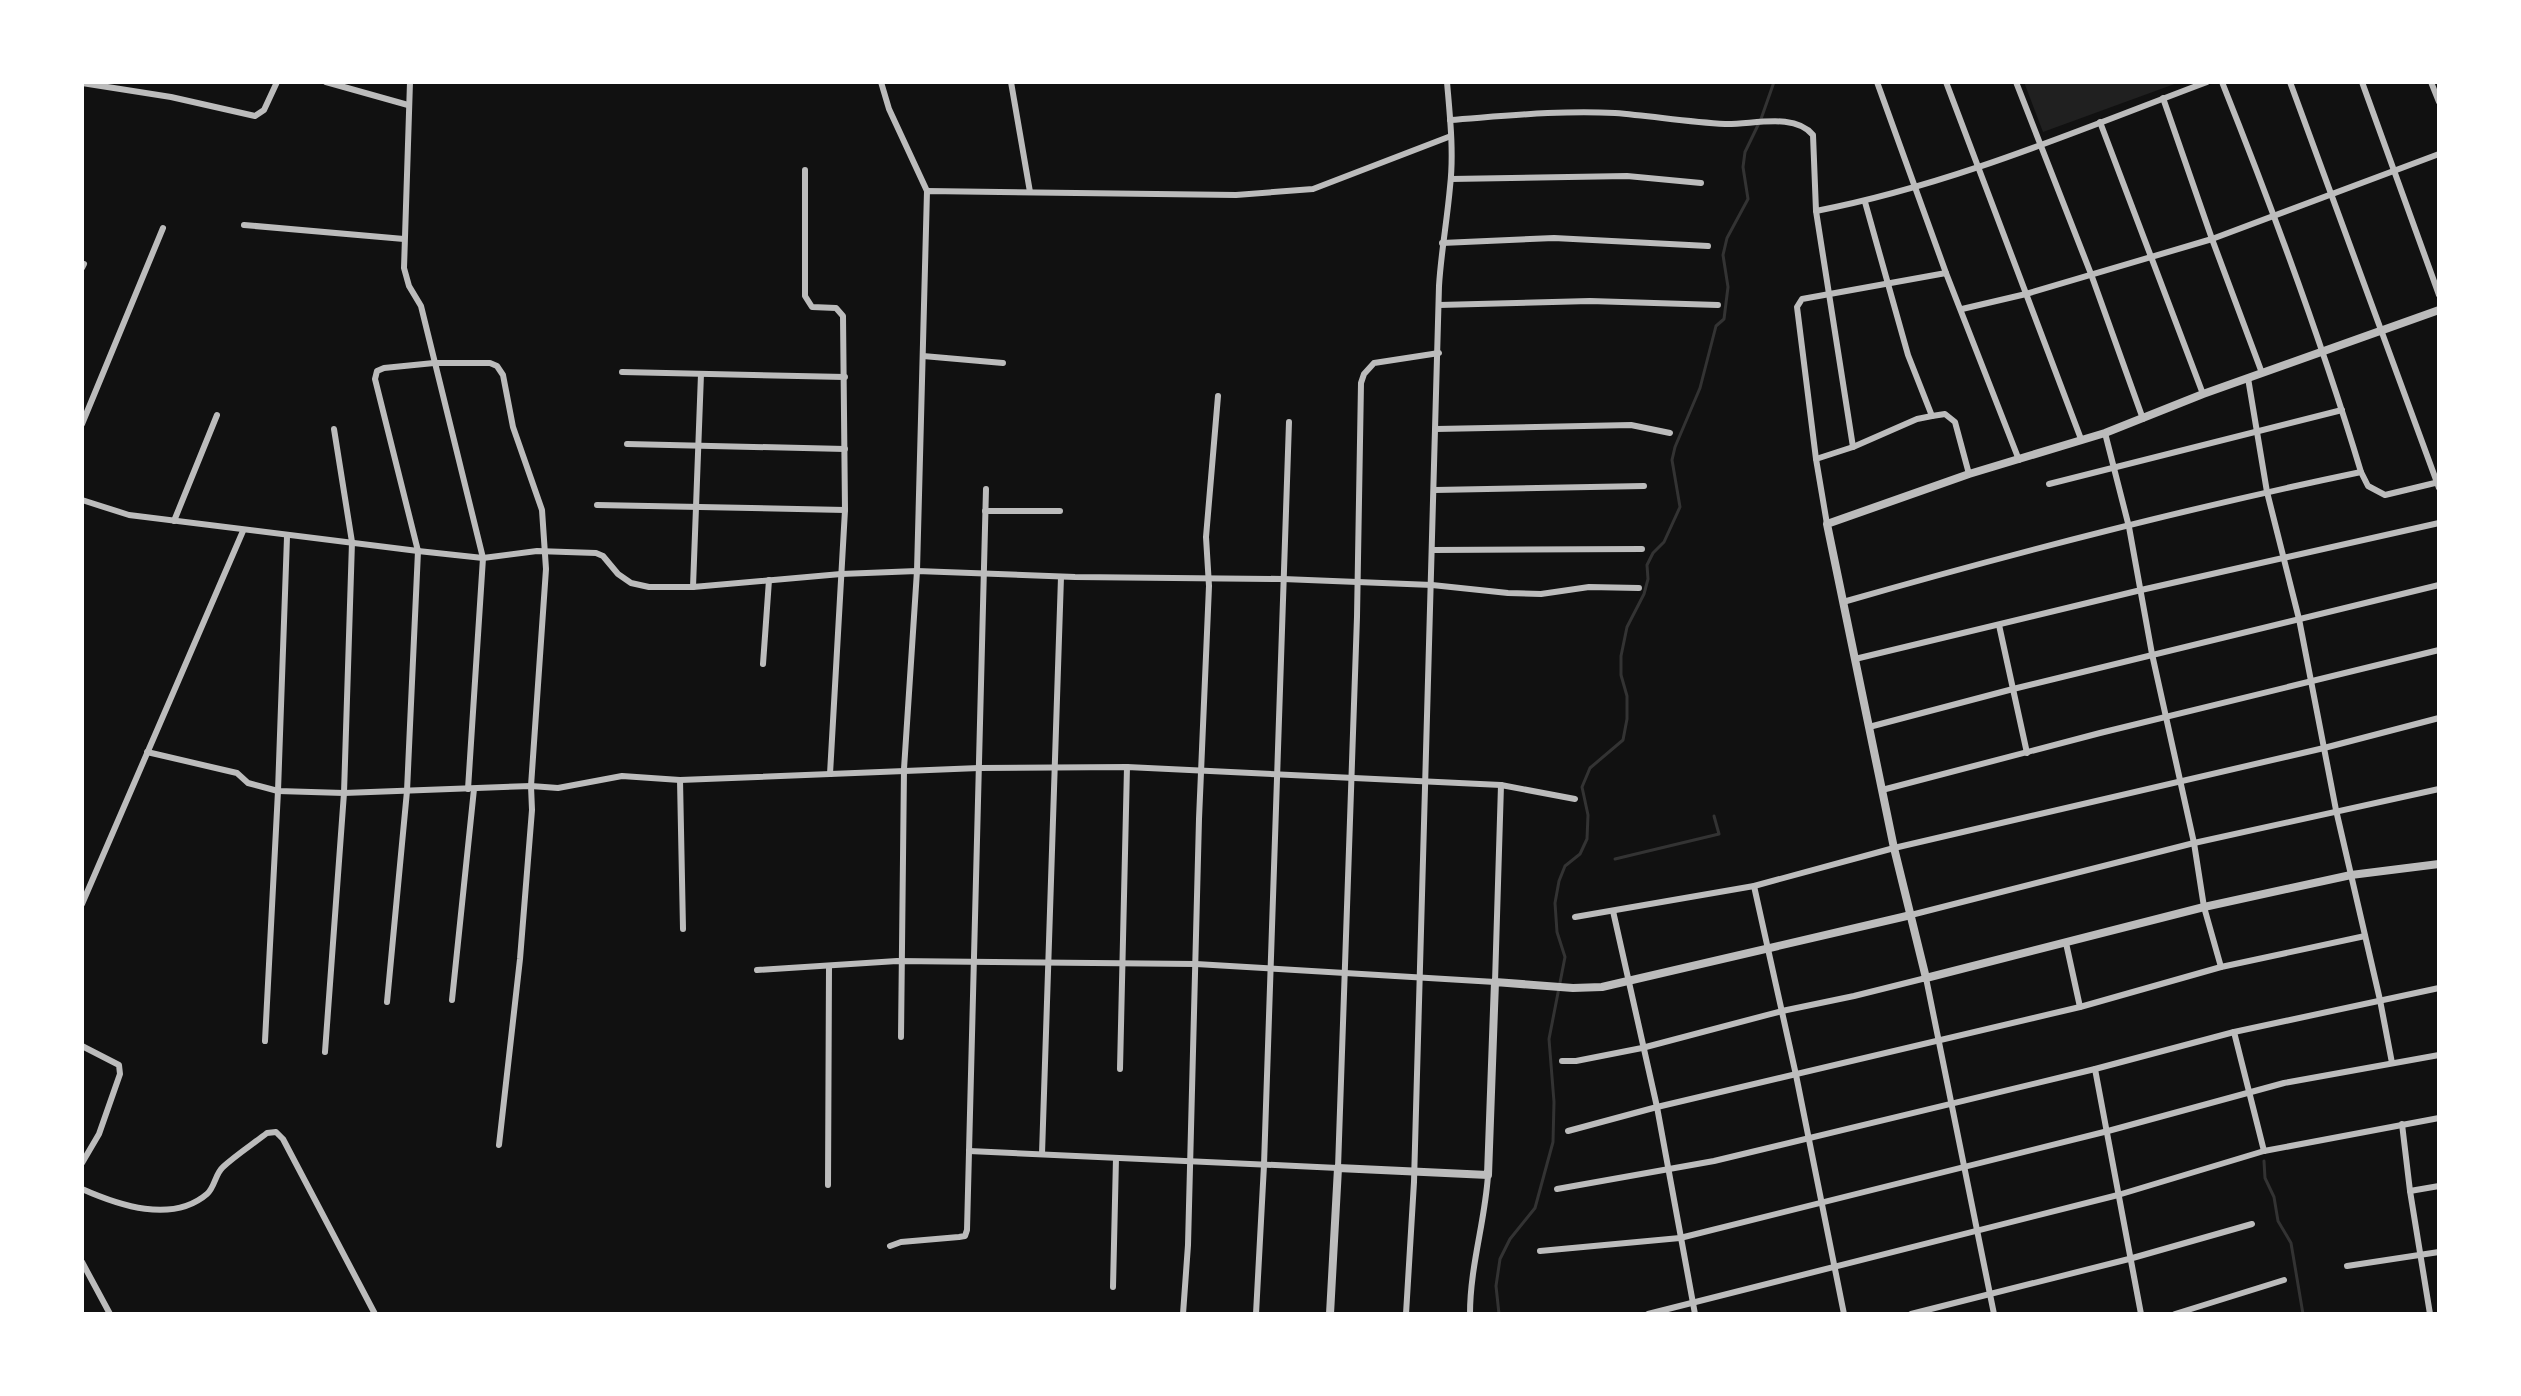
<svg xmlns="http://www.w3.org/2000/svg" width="2521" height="1396" viewBox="0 0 2521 1396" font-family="'Alegreya Sans',sans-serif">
<rect width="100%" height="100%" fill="#111"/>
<!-- green -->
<polygon fill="#202020" points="2024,82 2180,82 2043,132"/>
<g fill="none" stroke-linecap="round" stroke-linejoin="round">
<!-- stream -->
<g stroke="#333" stroke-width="3">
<polyline points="1615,859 1719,834 1714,816"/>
<polyline points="2264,1161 2265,1178 2274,1197 2278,1221 2291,1243 2303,1314"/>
<polyline points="1499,1314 1496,1286 1500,1259 1510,1239 1535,1208 1553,1142 1554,1102 1549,1039 1565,957 1557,932 1555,903 1559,881 1565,866 1580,854 1587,839 1588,815 1582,787 1590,768 1623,740 1627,719 1627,696 1621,675 1621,656 1627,627 1644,594 1648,579 1647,565 1653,553 1664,542 1680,507 1672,460 1675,447 1700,388 1716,326 1724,319 1728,287 1723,255 1727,238 1748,199 1743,167 1745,152 1761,119 1774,82"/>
</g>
<!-- minor -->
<g stroke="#bcbcbc" stroke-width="6">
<polyline points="326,82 408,105"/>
<polyline points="410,82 404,268 409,286 421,306 483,558 468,789"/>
<polyline points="881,82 889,109 927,191"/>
<polyline points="1011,82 1030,192"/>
<polyline points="1877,82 1946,273 2019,460"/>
<polyline points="1946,82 2081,439"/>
<polyline points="2016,82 2091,274 2143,419"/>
<path d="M2222,82C2273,210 2321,339 2361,472"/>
<polyline points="2290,82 2439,488"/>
<polyline points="2362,82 2439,295"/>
<polyline points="2431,82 2439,102"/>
<polyline points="82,83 171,97 255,116 264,110 277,82"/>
<polyline points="2163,98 2212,239 2262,373"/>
<path d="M1450,120C1505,116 1560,110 1615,113C1652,116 1688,122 1725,124C1752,125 1794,112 1813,135L1816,211L1853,447"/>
<polyline points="2100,122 2203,394"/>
<polyline points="805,170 805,296 812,307 836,308 843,316 845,510 830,774"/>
<polyline points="1451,179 1627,176 1701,183"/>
<path d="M1816,211C1951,185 2079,130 2207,82"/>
<polyline points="244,225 404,239"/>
<polyline points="1442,243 1554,238 1708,246"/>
<polyline points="82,268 84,264"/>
<polyline points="1439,305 1590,301 1718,305"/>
<polyline points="1962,309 2026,294 2212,239 2439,154"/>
<polyline points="923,356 1003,363"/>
<polyline points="622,372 845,377"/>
<polyline points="2248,378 2267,492 2299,619 2336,810 2380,1000 2392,1063"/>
<polyline points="1932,416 1945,414 1955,422 1969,474"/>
<polyline points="82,424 163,228"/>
<polyline points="1436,429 1631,425 1670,433"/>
<polyline points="2105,433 2129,527 2152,654 2194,843 2204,907 2221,967"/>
<polyline points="627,444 845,449"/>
<polyline points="1816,459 1853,447 1917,419 1932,416 1908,355 1865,202"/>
<polyline points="2049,484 2342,410"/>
<polyline points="1435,490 1644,486"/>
<polyline points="82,500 129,515 418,551 483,558 537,551 596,553 603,556 618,574 631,583 649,587 693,587 841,574 917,571 1075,577 1283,579 1432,585 1508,593 1541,594 1589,587 1639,588"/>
<polyline points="597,505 845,510"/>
<polyline points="985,511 1060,511"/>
<polyline points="174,521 217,415"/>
<polyline points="1827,524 1816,459 1797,307 1802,299 1946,273"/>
<polyline points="1433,550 1642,549"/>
<polyline points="693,587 701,374"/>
<path d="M1843,602C2014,553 2188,508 2361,472L2368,486L2385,495L2439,482"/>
<polyline points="1999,625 2027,753"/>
<polyline points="1855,659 2141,590 2439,523"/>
<polyline points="763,664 769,580"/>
<polyline points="1869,727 2013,689 2439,585"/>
<polyline points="147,752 237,773 248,783 278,791 344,793 531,786 532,810 520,959 499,1145"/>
<polyline points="680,780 683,929"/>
<polyline points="1882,790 2100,733 2439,650"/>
<polyline points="1754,886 1796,1075 1844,1314"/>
<polyline points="82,904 243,531"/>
<polyline points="1613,911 1657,1107 1695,1314"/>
<polyline points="1911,915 2194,843 2439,789"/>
<polyline points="1575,917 1754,886 1894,848 2324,748 2439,718"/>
<polyline points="2066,943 2080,1007"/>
<polyline points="757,970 897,961 1196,964 1495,982 1501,785"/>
<polyline points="452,1000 474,789"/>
<polyline points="387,1002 407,791 418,551 375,379 377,371 384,368 434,363 490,363 497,366 503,375 513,427 542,510 546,569 531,786 558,788 622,776 680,780 979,768 1127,767 1501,785 1575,799"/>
<polyline points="2234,1032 2264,1151"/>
<polyline points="901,1037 904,769 917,571 927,191 1236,195 1313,189 1451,136"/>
<polyline points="265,1041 278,791 287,537"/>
<polyline points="82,1046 119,1065 120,1074 99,1134 82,1163"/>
<polyline points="325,1052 344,793 352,542 334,429"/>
<polyline points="1562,1061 1576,1061 1642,1048 1782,1011 1854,996 1926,978 1994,1314"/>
<polyline points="1120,1069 1127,767"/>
<polyline points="2095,1069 2141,1314"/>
<polyline points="2402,1124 2410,1191 2430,1314"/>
<polyline points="1568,1131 1657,1107 2080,1007 2221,967 2365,936"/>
<polyline points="969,1151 1338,1168 1357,617 1361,383 1364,374 1374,363 1439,353"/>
<polyline points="1042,1154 1061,577"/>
<polyline points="828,1185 829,968"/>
<path d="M82,1189C118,1205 172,1224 207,1194C215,1187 215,1174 223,1167C236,1155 253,1144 267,1133L276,1132L283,1139L375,1314"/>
<polyline points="1557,1189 1714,1161 2095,1069 2234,1032 2439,988"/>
<polyline points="2410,1191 2439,1186"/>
<polyline points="890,1246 901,1242 959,1237 965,1236 967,1230 986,489"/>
<polyline points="1540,1251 1680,1238 2108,1131 2284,1083 2439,1055"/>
<polyline points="82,1262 110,1314"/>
<polyline points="2347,1266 2439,1252"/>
<polyline points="1113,1287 1116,1158"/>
<polyline points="1183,1314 1188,1245 1199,819 1209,586 1206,537 1218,396"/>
<polyline points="1256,1314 1264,1165 1289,422"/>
<path d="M1406,1314L1414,1182L1439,286C1441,253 1447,221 1450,187C1454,153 1450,117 1447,82"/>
<path d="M1470,1314C1470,1266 1485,1222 1488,1175"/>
<polyline points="1648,1314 2118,1195 2264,1151 2439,1118"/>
<polyline points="1911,1314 2129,1259 2252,1224"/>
<polyline points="2175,1314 2284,1280"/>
</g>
<!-- tertiary -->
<g stroke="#bcbcbc" stroke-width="8">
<polyline points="2439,310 2203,394 2105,433 1969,474 1827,524 1894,848 1926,978 2204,907 2351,875 2439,864"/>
<polyline points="1330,1314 1338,1168 1488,1175 1495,982 1573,988 1602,987 1911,915"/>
</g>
</g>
<!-- border -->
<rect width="2521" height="1396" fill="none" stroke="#ffffff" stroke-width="168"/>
</svg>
